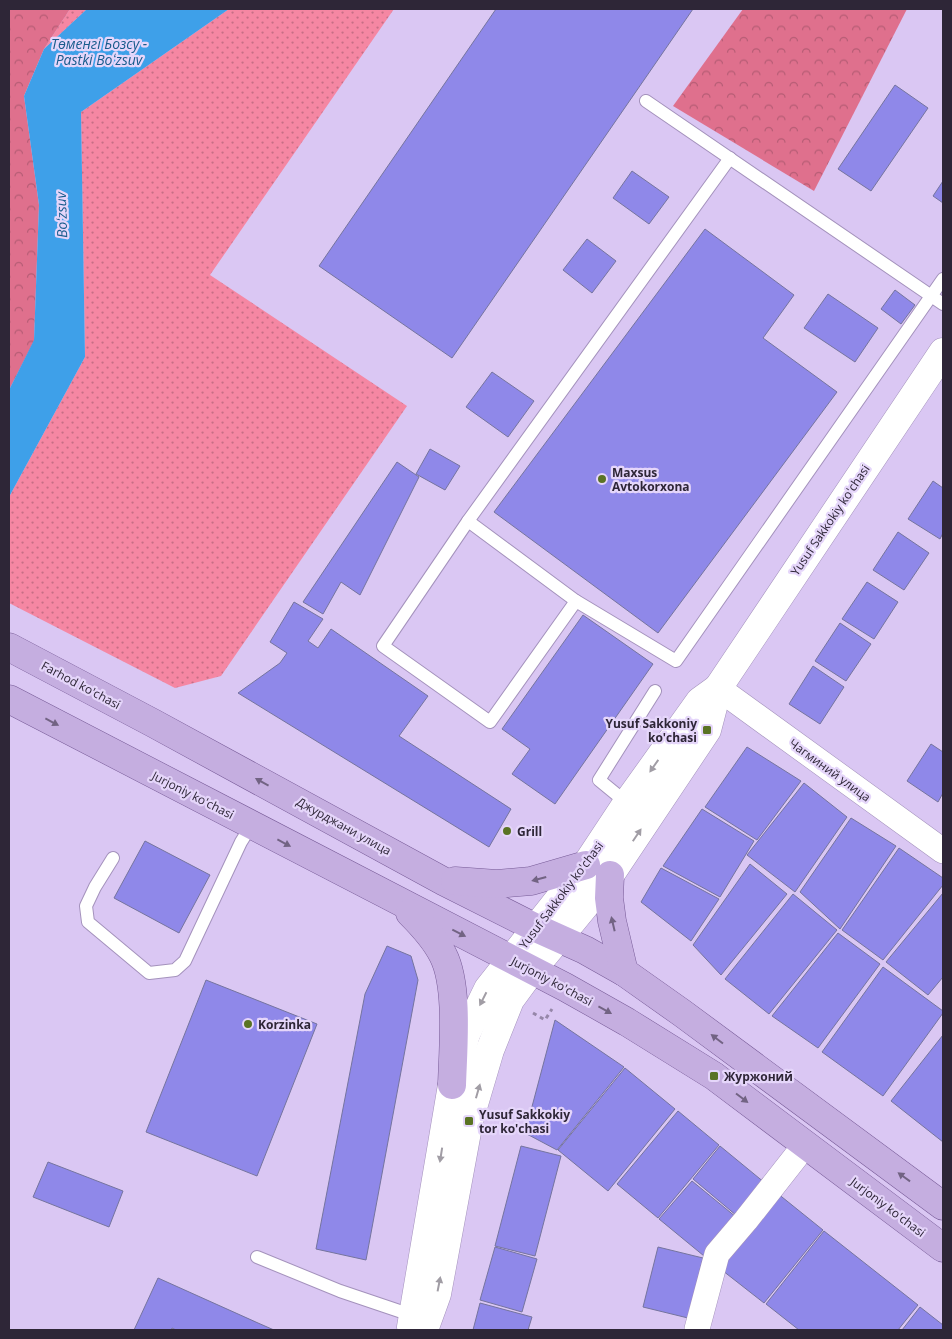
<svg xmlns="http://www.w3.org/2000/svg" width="952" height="1339" viewBox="0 0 952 1339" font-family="'Open Sans',sans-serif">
<defs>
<pattern id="grass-dots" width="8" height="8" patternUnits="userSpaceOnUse" patternTransform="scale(1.25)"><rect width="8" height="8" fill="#f587a3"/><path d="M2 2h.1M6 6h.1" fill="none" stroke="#c76e86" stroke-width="1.8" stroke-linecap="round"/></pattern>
<pattern id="forest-crowns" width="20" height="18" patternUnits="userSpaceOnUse" patternTransform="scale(1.25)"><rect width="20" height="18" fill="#df708d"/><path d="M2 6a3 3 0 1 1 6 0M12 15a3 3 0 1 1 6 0" fill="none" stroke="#b55c74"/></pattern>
</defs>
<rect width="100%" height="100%" fill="#dac7f3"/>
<!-- grass -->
<g fill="url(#grass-dots)">
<polygon points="70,9 87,9 44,49"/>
<polygon points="229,9 394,9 210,275 407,406 221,676 175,688 9,603 9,497 85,357 81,112"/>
</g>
<!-- forest -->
<g fill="url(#forest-crowns)">
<polygon points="9,9 70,9 44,49 24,96 39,205 34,341 9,390"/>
<polygon points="743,9 907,9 814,191 673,106"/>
</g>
<!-- water -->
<polygon fill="#3ea0e9" points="87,9 229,9 81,112 85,357 9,497 9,390 34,340 39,205 24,96 44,49"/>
<!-- building -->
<g fill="#8f88e9" stroke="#75749e">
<polygon points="496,9 693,9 452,358 319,266"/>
<polygon points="895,85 928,108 871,191 838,169"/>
<polygon points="632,171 669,197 649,224 613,198"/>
<polygon points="943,181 943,203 933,196"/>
<polygon points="705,229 794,295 763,338 837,392 658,633 494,512"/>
<polygon points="587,239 616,261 592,293 563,270"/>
<polygon points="895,290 915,305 901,324 881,309"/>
<polygon points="828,294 878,328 855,362 804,328"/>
<polygon points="492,372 534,401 508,437 466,407"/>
<polygon points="430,449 460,466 445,490 416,474"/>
<polygon points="397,462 419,477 360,595 341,582 323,614 303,602"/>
<polygon points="933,481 943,488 943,533 940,539 908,519"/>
<polygon points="898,532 929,553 904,590 873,570"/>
<polygon points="867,582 898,602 874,639 842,619"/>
<polygon points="294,602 323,619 308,641 318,648 331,629 428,696 399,736 511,809 489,847 238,693 280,663 287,653 270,642"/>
<polygon points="583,615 653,664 555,804 512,774 530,749 502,729"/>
<polygon points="840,623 871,644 846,681 815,661"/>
<polygon points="813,666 844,687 820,724 789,704"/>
<polygon points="931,744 943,752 943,793 938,802 907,781"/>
<polygon points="747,747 801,781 757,840 705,807"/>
<polygon points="804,783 847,817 795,892 747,855"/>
<polygon points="702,809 754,841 720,897 663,866"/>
<polygon points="851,818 896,846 840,929 800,892"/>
<polygon points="145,841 210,875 179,933 114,898"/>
<polygon points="899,848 943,878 943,885 883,960 842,930"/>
<polygon points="750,864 787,894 721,975 693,945"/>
<polygon points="661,868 719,899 691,941 641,902"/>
<polygon points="943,893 943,977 928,995 886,962"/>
<polygon points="793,894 837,930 769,1014 725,979"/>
<polygon points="838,933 880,964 818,1048 772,1016"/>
<polygon points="387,946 411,956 418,980 366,1260 316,1249 365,994"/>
<polygon points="883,967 943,1011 943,1013 883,1096 822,1052"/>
<polygon points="206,980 317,1024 257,1176 146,1132"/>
<polygon points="555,1020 624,1067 557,1150 525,1133"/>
<polygon points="943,1035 943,1142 891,1101"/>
<polygon points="625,1068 675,1109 608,1191 558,1150"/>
<polygon points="678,1111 719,1145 658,1218 617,1184"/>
<polygon points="521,1146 561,1156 535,1256 495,1246"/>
<polygon points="720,1146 765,1183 737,1216 693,1179"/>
<polygon points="48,1162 123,1191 109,1227 33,1197"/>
<polygon points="692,1181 736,1217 704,1256 659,1219"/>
<polygon points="777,1193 823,1230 764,1303 718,1267"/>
<polygon points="824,1231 918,1305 898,1330 799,1330 766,1304"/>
<polygon points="495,1247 537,1259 522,1312 480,1300"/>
<polygon points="658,1247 703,1258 688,1318 643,1307"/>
<polygon points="158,1278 258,1323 274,1330 176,1330 172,1328 171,1330 134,1330"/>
<polygon points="480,1303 532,1317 528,1330 473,1330"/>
<polygon points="920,1307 943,1325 943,1330 902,1330"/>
</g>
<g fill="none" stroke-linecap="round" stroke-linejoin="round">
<defs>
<g id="service">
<polyline points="646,101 943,304"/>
<polyline points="730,158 468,521 383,646 490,722 576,601 676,661 943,279"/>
<polyline points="468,521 576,601"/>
<polyline points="627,803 599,780 655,691"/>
<polyline points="113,858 95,887 86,906 88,922 149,973 175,970 185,961 241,842 251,826"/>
<polyline points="257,1257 340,1291 414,1316"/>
</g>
<g id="minor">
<polyline points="718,688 943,851"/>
<polyline points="697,1329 717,1254 746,1220 805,1145"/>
</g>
<g id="secondary">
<polyline points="411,1327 452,1085 466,1034 488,989 586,865 627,803 700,701 718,688"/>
<polyline points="424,1330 437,1294 469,1121 490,1050 510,1000 532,970 610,875 707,730 718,688 943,352"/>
</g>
<g id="primary">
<polyline points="9,647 153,723 443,881 536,928 585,950 624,972 682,1013 943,1206"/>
<polyline points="9,699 565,987 627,1022 714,1076 943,1248"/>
<polyline points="610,875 609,898 612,921 624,972"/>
<polyline points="455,881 497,884 531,881 586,865"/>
<path d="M410,913C423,926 435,939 443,955C459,986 453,1050 452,1085"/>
</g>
</defs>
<!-- service casing -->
<use href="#service" stroke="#a492bc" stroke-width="14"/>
<!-- minor casing -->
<use href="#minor" stroke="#a492bc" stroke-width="26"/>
<!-- secondary casing -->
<use href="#secondary" stroke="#a492bc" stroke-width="29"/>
<!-- primary casing -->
<use href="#primary" stroke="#775b97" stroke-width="29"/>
<!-- path -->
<polyline stroke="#9687a9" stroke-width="3" stroke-dasharray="4 4" stroke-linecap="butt" points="533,1013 545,1020 552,1009"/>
<!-- service -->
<use href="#service" stroke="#fff" stroke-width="12"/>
<!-- minor -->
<use href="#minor" stroke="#fff" stroke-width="25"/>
<!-- secondary -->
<use href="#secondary" stroke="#fff" stroke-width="28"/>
<!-- primary -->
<use href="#primary" stroke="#c5aee0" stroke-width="28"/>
</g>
<!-- one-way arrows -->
<defs><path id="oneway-solid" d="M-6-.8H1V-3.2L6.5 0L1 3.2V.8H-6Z" transform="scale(1.25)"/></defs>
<g fill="#726383">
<use href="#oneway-solid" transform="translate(52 722) rotate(28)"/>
<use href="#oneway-solid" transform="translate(262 782) rotate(-151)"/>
<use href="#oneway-solid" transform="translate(284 843) rotate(28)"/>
<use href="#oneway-solid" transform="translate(539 879) rotate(165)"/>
<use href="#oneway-solid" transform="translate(613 924) rotate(-103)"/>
<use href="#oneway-solid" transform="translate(459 933) rotate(27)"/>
<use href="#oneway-solid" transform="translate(605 1010) rotate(29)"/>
<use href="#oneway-solid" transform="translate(717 1039) rotate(-143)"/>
<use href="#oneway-solid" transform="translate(742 1098) rotate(37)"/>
<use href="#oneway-solid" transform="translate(904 1177) rotate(-144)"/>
</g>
<g fill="#a19da5">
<use href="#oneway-solid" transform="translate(654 766) rotate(125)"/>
<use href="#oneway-solid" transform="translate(637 835) rotate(-56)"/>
<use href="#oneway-solid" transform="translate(483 999) rotate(117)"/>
<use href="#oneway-solid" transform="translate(478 1091) rotate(-74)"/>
<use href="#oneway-solid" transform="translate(441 1155) rotate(99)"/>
<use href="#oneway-solid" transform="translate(439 1284) rotate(-79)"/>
</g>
<!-- markers -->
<g fill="#5a7324" stroke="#e5d6fa" stroke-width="2">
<circle cx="602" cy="479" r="5"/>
<rect x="702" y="725" width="10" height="10" rx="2.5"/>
<circle cx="507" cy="831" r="5"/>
<circle cx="248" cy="1024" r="5"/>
<rect x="709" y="1071" width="10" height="10" rx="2.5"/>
<rect x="464" y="1116" width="10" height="10" rx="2.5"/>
</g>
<g text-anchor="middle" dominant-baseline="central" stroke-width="4.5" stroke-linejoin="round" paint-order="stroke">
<!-- poi labels -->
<g font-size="12" font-weight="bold" fill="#2e2637" stroke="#e5d6fa" text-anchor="start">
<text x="612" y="472">Maxsus<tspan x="612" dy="14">Avtokorxona</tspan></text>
<text x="697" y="723" text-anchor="end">Yusuf Sakkoniy<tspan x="697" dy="14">ko'chasi</tspan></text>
<text x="517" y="831">Grill</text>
<text x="258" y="1024">Korzinka</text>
<text x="724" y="1076">Журжоний</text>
<text x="479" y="1114">Yusuf Sakkokiy<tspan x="479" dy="14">tor ko'chasi</tspan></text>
</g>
<!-- street labels -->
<g font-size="12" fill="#2e2637" stroke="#e5d6fa">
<text transform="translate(830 520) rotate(-56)">Yusuf Sakkokiy ko'chasi</text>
<text transform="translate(81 685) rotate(28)">Farhod ko'chasi</text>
<text transform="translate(830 770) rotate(36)">Чагминий улица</text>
<text transform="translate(193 795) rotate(27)">Jurjoniy ko'chasi</text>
<text transform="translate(344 826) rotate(29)">Джурджани улица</text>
<text transform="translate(561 895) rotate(-53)">Yusuf Sakkokiy ko'chasi</text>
<text transform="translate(552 981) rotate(28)">Jurjoniy ko'chasi</text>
<text transform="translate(888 1207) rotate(37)">Jurjoniy ko'chasi</text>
</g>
<!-- water labels -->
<g font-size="14" font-style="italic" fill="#175b8c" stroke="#e5d6fa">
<text x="99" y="43">Төменгі Бозсу -<tspan x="99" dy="16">Pastki Boʻzsuv</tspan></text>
<text transform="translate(61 215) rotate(-92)">Boʻzsuv</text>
</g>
</g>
<!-- border -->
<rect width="952" height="1339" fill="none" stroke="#2e2637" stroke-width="20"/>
</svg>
